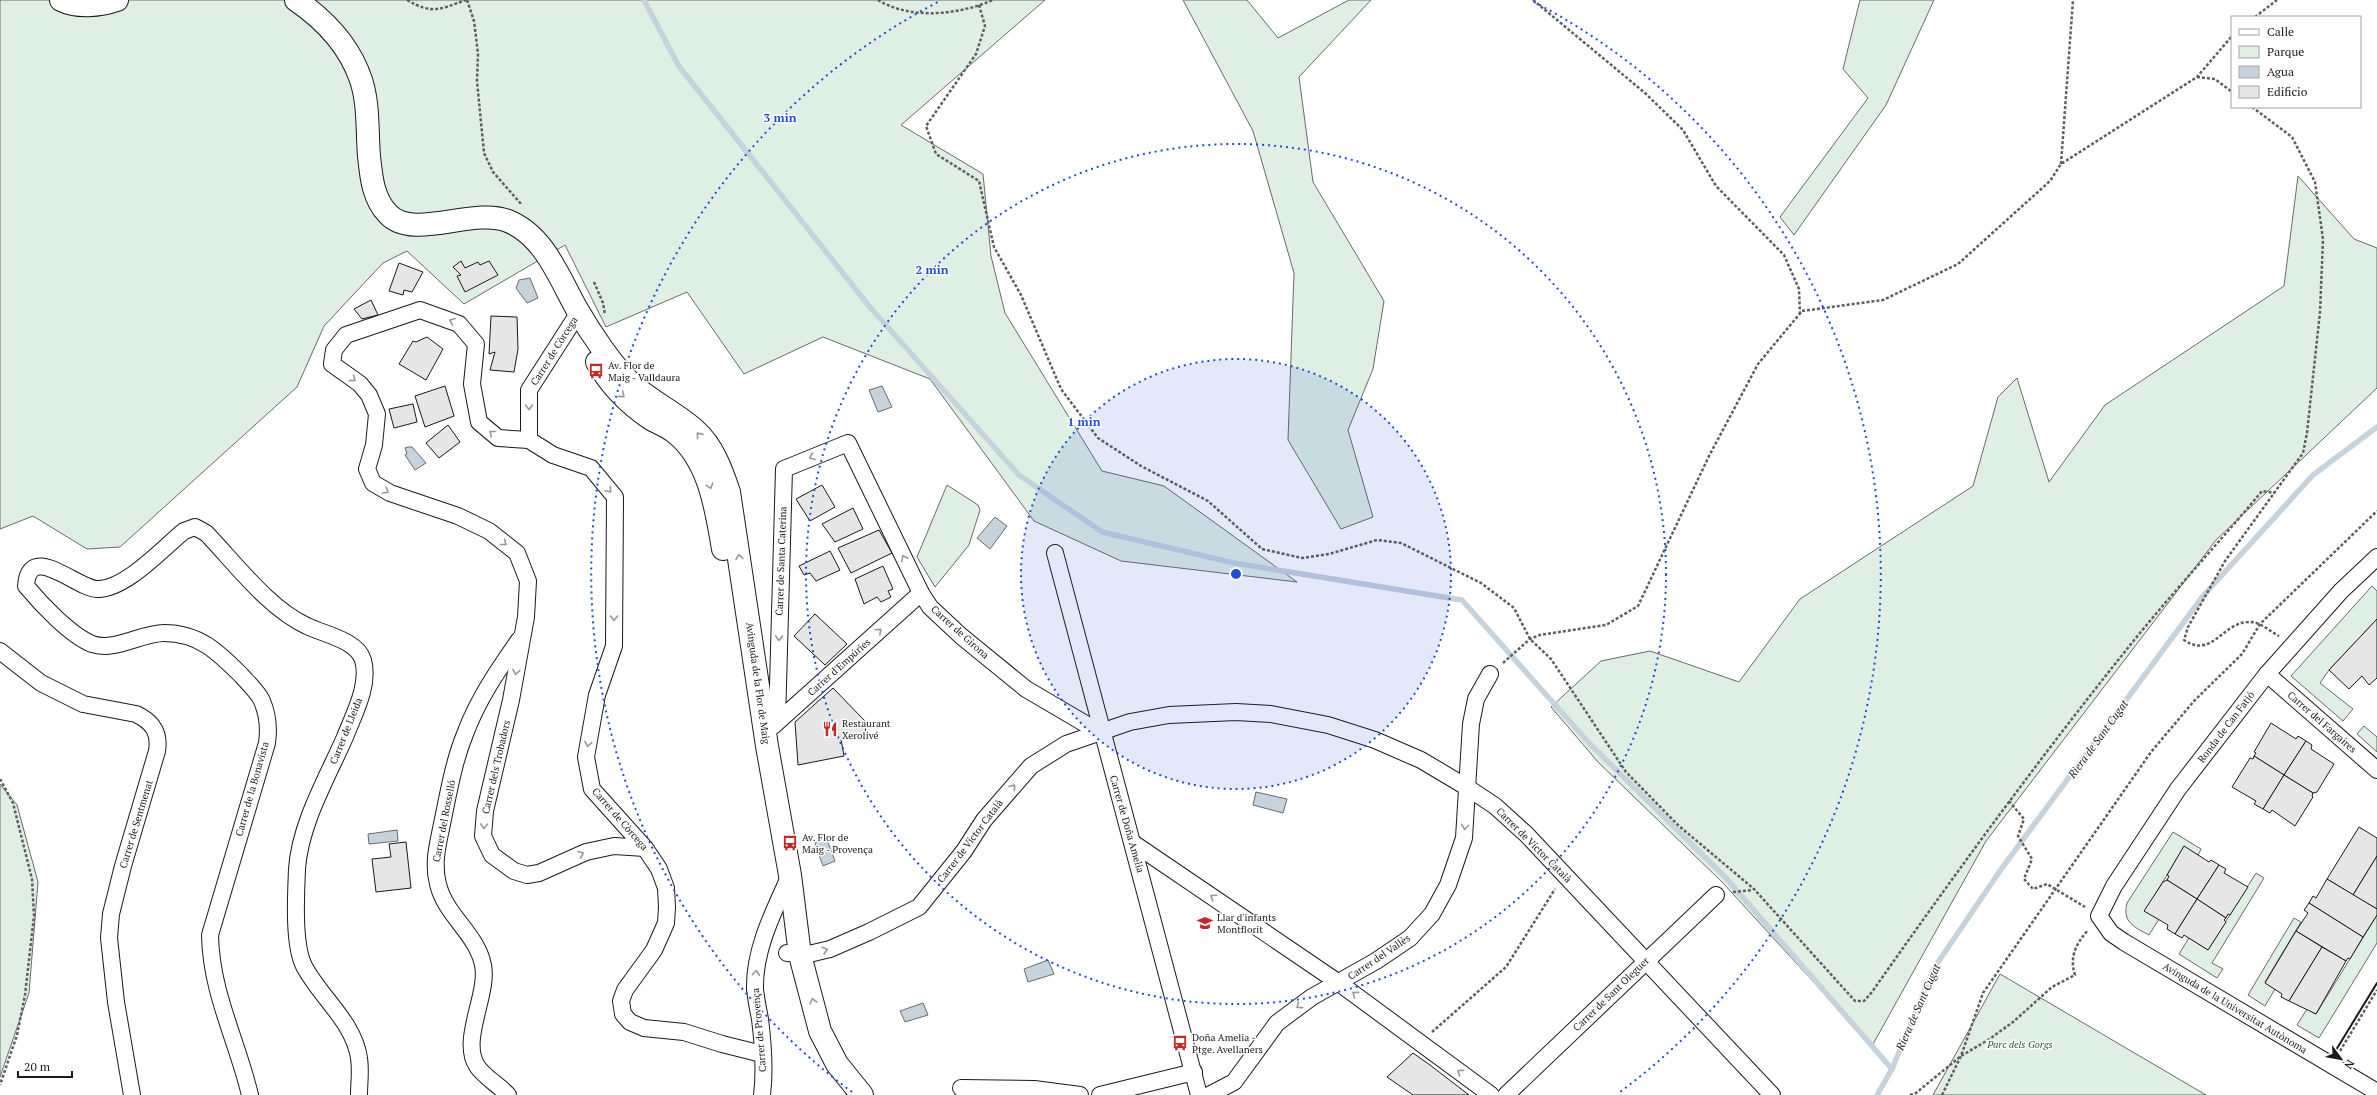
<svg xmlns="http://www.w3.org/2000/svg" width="2377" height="1095" viewBox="0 0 2377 1095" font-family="'PT Serif',serif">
<rect width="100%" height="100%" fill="#fff"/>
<!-- green -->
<g fill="#e0efe3" stroke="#6a6a6a">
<polygon points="0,0 1045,0 901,125 983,174 991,256 1005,313 1102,471 1164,486 1297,582 1121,561 1034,521 930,379 823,337 744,374 687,292 606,327 565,245 464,304 407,251 383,263 324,326 297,387 120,547 87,549 33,516 0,529"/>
<polygon points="1183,0 1247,0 1278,38 1349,0 1371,0 1299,77 1313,182 1384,301 1373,369 1348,430 1373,517 1341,529 1288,440 1294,273 1253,131"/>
<polygon points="1860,0 1934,0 1886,105 1794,235 1780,217 1868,98 1843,69"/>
<polygon points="2298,176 2354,239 2377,248 2377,388 2216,540 2175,594 1986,841 1872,1046 1723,883 1598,762 1551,707 1601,661 1650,651 1739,682 1800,599 1973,486 1998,397 2017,378 2049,482 2105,405 2284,286"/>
<polygon points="947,485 978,505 980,510 969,545 935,587 917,557"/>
<polygon points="2372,586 2377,591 2377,619 2329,670 2320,683 2353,709 2343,721 2291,676"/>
<polygon points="2364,726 2377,737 2377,752 2357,734"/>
<polygon points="0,784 17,805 38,882 29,993 0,1077"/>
<path d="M2173,832L2201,849L2198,855L2184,847L2145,911L2159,919L2149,935C2134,927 2122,922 2127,903Z"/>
<polygon points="2256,873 2264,878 2212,963 2223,969 2217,978 2179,954 2189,938 2208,950"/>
<polygon points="2377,915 2377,943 2319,1038 2297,1025 2307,1009 2316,1014"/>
<polygon points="2294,918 2301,922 2265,982 2275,989 2265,1006 2248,995"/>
<polygon points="2000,974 2206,1095 1933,1095"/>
</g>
<!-- water -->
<g fill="#c6d2dc" stroke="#6a6a6a">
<polygon points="530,278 538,298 527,303 516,288 519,280"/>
<polygon points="882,386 892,407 878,412 869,390"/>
<polygon points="408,447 412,447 426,463 415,470 405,455 407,454 405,448"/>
<polygon points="995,517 1007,526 990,549 977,538"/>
<polygon points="1256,792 1287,799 1283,813 1253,805"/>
<polygon points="397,830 398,841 369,844 368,834"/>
<polygon points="826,837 835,861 823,866 815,843"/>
<polygon points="1048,960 1054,974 1028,982 1024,969"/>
<polygon points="923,1003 928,1015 905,1022 900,1011"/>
</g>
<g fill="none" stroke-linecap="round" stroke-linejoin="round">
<!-- stream -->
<g stroke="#c6d2dc" stroke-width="5.5">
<polyline points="644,0 678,65 869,306 1019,475 1102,532 1234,563 1462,600 1589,743 1725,877 1892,1069"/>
<polyline points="1877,1095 1892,1069 1934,968 2002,868 2203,596 2313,475 2377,427"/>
</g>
</g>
<!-- building -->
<g fill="#e6e6e6" stroke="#1a1a1a">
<polygon points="461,261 465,268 478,262 480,265 489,261 498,275 465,292 457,276 461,275 453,267"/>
<polygon points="399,263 423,272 412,292 404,290 403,295 389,291"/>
<polygon points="371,300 378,315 362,319 354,309"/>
<polygon points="491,316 517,317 518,349 514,372 490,370 495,352 489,354"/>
<polygon points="427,337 443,349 426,380 399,364 413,341 416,342"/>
<polygon points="445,386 454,416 425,427 415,396"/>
<polygon points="413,404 417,422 394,428 389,409"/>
<polygon points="448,425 460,442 439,458 426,443"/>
<polygon points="822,485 835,507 810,521 796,499"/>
<polygon points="853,508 863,529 835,542 822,524"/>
<polygon points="879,530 892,553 851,573 838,548"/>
<polygon points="830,551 840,570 816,581 810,573 804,575 799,566"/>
<polygon points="883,566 893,589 888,591 891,597 881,602 877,597 864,604 855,579"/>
<polygon points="815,614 847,644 825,665 794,636"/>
<polygon points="2377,619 2377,678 2369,685 2362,676 2349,689 2329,670"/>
<polygon points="833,688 866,722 865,735 841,739 844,756 798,765 795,722"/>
<polygon points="2271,723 2296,739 2298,736 2306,741 2284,775 2254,756 2256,753 2254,752"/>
<polygon points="2306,741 2312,745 2311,749 2334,764 2317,792 2313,793 2284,775"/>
<polygon points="2254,756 2284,775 2263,809 2254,804 2256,801 2232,787 2250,758 2253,759"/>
<polygon points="2284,775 2313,793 2312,796 2313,797 2295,826 2272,810 2270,813 2263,809"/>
<polygon points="2359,827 2377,838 2377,856 2353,895 2327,879"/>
<polygon points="406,842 411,888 376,892 372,859 391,857 389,844"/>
<polygon points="2184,846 2209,862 2211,860 2219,865 2197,899 2167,880 2169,876 2167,875"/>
<polygon points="2377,856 2377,909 2353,895"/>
<polygon points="2219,865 2226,869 2224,873 2248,887 2230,915 2228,914 2226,918 2197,899"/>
<polygon points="2327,879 2377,909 2377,915 2363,937 2309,903 2313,896 2316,898"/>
<polygon points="2167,880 2197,899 2175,934 2167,929 2168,925 2144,911 2163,882"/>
<polygon points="2197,899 2226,918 2224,920 2226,922 2208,950 2184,935 2182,938 2175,934"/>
<polygon points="2309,903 2363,937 2350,959 2348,958 2346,961 2296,931 2308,913 2304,910"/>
<polygon points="2296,931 2322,947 2289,1001 2281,997 2282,994 2265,983"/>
<polygon points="2322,947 2346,961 2316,1014 2289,1001"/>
<polygon points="1413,1053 1430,1065 1469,1095 1413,1095 1387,1077"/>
</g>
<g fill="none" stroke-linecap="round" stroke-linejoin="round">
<defs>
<g id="street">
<polyline points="579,312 529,390 529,440 553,455 591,468 615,497 614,646 597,695 586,757 592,789 645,848 659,869 666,888 667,907 666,923 654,950 625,990 621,1001 623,1014 630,1022 644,1028 684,1032 722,1044 762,1054"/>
<polyline points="529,440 498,438 479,422 472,384 476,344 459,324 420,310 346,335 334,350 332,364 360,384 369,395 377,414 374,445 367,469 373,483 390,493 458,516 489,531 517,553 528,581 526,617 511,700 485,811 483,836 492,855 514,871 527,875 539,873 586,852 614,846 645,848"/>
<polyline points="1055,553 1199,1095"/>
<polyline points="2377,557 2341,591 2267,674 2178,789 2114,886 2099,916 2111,933 2124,942 2377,1092"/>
<path d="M0,651L41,683L83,704L136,714C153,722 160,733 157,751L123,866L111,914L109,938L116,1002L132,1095"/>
<polyline points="2267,674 2377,770"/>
<polyline points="777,722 784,469 848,443 921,593 930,607 961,636 1026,689 1101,733"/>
<polyline points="773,726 921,593"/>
<polyline points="1133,843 1339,983 1491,1095"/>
<polyline points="787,953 809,954 830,949 869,932 919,907 964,851 984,820 1031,766 1066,744 1130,722 1169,715 1236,712 1271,714 1328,725 1375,740 1421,760 1468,788 1495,806 1526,834 1772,1095"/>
<polyline points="961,1088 1034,1089 1080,1095"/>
<path d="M250,1095C237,1040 211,993 210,935L267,743C269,729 268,715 262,701C258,692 248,683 241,675C218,652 199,633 164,633C141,633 115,652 92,644C70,635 41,604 26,586C29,541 76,588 97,589C125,590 163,548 184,531L195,527L206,533C235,563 268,608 307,626C323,634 357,640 363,660C370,685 354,714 345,737C327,778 300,824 297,869C296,895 293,944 304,966C320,997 354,1022 359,1058C361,1070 359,1083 359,1095"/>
<path d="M508,1095C499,1085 484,1077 477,1066C460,1040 489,994 483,965C477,934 445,915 438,884C432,862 439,840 443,819C449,790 454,761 465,734C478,699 498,670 519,640"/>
<path d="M762,1095C765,1071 763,1043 760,1019C758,1009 756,999 755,989C754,949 774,911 790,875"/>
<polyline points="1100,1095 1194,1072"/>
<polyline points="1209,1095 1234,1082 1277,1023 1312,997 1376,961 1410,938 1432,914 1448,885 1464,838 1471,724 1476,699 1490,674"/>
<polyline points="1506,1095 1716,895"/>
</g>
<g id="secondary">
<path d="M61,0C77,8 100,6 117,0"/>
<path d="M296,0C325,20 350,47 361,80C369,104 367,132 369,156C371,176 373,199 388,214C413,241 473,207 508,221C545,236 559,278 578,311C590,332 614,368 632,384C651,402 677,413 696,431C713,446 722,471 729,492L767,746L790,875L800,955L820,1031L837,1064L862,1095"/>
<path d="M597,362C610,385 629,404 651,419C658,423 666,426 673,431C709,458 716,507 723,549"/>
</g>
</defs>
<!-- street casing -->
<use href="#street" stroke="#1a1a1a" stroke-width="18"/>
<!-- secondary casing -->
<use href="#secondary" stroke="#1a1a1a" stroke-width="24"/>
<!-- path -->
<g stroke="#5f5f5f" stroke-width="2.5" stroke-dasharray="3 2" stroke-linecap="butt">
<path d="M407,0C433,15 440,9 466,0"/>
<polyline points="467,0 474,21 478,54 477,81 484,153 493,172 522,205"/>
<path d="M878,0C910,20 959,15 993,0"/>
<polyline points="1533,0 1645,93 1683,130 1716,186 1784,255 1799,289 1800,315"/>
<path d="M979,5L985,26L976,54L926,126L936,154L979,181L994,247L1021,295L1061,389L1098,438L1141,466L1208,501L1262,549L1302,558L1329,554L1377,540L1401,543L1481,583L1514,608L1530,639L1551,659L1626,772L1679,826L1754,889L1855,1001H1864L1872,992C1954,875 2038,760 2127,649C2170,595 2218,544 2262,491L2275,493"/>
<polyline points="2255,17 2277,0"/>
<polyline points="2197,77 2215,79 2232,92"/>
<path d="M2252,107L2292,137L2315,182L2323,239L2320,312L2307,433L2303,453L2225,561L2188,627L2184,640C2212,659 2222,623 2248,622C2260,621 2269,631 2279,636"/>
<polyline points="2061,164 2073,0"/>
<polyline points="594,282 603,303 605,315"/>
<polyline points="1503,663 1530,639 1540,635 1606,625 1638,606 1709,456 1758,364 1802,311 1883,300 1958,264 2050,181 2061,164 2197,77 2232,36"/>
<polyline points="0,779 13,803 32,879 34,916 25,995 17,1035 0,1085"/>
<polyline points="2009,801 2024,819 2018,836 2032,859 2024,879 2033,889 2047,884 2085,907"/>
<polyline points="1733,892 1753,890"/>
<polyline points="1432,1032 1506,967 1555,889"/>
<polyline points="2340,1051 2377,990"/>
<path d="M1910,1095L1916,1093L1961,1056L1988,1040L2013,1022L2052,987L2075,975C2069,957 2076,944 2088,930"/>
<polyline points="1942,1095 1961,1056 1983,993 2151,752 2194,701 2242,654 2260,624 2377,511"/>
</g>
<!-- street -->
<use href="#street" stroke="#fff" stroke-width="16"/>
<!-- secondary -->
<use href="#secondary" stroke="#fff" stroke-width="22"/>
<!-- wall -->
<polyline stroke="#1a1a1a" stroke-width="2" points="2336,1050 2377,983"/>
</g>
<!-- one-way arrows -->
<defs><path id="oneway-chevron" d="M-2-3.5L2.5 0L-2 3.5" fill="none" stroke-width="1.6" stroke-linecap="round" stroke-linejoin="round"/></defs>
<g stroke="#989898">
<use href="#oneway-chevron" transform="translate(452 321) rotate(-157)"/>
<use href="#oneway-chevron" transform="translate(353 379) rotate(36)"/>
<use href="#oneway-chevron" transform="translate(622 395) rotate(41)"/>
<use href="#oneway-chevron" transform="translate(529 407) rotate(90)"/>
<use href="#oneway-chevron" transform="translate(492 433) rotate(-142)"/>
<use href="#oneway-chevron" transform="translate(699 435) rotate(-129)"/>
<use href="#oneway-chevron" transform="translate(812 457) rotate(158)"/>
<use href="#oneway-chevron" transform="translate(710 486) rotate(73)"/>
<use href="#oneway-chevron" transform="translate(609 490) rotate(50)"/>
<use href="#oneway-chevron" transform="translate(386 491) rotate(30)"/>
<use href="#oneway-chevron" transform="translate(504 543) rotate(38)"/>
<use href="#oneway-chevron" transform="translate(739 557) rotate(-99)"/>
<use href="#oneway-chevron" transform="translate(904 558) rotate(-116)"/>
<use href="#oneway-chevron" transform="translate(614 618) rotate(91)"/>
<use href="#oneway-chevron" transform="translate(879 631) rotate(-42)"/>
<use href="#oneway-chevron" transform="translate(779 638) rotate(92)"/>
<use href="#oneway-chevron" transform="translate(516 672) rotate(101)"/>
<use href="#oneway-chevron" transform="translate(588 744) rotate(101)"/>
<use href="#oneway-chevron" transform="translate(1013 787) rotate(-49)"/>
<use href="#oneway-chevron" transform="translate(484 826) rotate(93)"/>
<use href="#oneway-chevron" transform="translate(1465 827) rotate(95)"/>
<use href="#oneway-chevron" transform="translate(581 854) rotate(-23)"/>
<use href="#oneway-chevron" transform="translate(1213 897) rotate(-146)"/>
<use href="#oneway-chevron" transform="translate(825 950) rotate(-16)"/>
<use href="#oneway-chevron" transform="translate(756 973) rotate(-85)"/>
<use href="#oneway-chevron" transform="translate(1355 994) rotate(-143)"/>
<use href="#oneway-chevron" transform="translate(813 1001) rotate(-104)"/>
<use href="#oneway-chevron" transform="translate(1299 1006) rotate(143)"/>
<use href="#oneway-chevron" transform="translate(1460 1072) rotate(-144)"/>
</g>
<!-- distance rings -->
<circle cx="1236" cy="574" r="215" fill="#1d4ed8" fill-opacity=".12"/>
<g fill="none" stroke="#1d4ed8" stroke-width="2" stroke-dasharray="2 4">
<circle cx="1236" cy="574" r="215"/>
<circle cx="1236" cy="574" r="430"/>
<path d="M852 1092A645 645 0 0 1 938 2M1534 2A645 645 0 0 1 1620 1092"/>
</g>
<!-- icons -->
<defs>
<symbol id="bus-bare" viewBox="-9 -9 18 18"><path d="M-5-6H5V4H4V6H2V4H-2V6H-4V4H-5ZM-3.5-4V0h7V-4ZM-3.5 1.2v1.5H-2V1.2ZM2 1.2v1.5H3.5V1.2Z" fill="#c62828" stroke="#fff" stroke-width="2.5" paint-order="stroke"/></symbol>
<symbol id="restaurant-bare" viewBox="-9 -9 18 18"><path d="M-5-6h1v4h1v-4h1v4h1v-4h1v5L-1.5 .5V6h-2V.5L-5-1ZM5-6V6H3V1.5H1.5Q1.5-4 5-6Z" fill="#c62828" stroke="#fff" stroke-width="2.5" paint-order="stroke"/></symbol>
<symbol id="school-bare" viewBox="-9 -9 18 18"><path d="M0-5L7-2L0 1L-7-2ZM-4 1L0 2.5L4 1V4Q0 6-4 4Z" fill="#c62828" stroke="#fff" stroke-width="2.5" paint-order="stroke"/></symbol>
</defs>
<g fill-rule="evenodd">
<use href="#bus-bare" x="585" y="360" width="22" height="22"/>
<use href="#restaurant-bare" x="819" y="718" width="22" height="22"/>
<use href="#bus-bare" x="779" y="832" width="22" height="22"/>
<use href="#school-bare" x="1194" y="912" width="22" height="22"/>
<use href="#bus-bare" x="1169" y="1032" width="22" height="22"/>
</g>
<g text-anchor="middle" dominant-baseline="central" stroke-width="3" stroke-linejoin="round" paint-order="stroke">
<!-- street labels -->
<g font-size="10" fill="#1a1a1a" stroke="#fff">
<text transform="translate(554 351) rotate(-58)">Carrer de Còrcega</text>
<text transform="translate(781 561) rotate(-88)">Carrer de Santa Caterina</text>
<text transform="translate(960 632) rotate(42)">Carrer de Girona</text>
<text transform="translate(839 667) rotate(-42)">Carrer d'Empúries</text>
<text transform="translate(758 683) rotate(82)">Avinguda de la Flor de Maig</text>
<text transform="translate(2322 722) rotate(41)">Carrer del Fargaires</text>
<text transform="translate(2226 727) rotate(-53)">Ronda de Can Fatjó</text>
<text transform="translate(346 731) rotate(-68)">Carrer de Lleida</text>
<text transform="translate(496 767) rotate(-77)">Carrer dels Trobadors</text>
<text transform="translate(252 789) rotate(-74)">Carrer de la Bonavista</text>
<text transform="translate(620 819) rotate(49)">Carrer de Còrcega</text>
<text transform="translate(444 821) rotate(-79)">Carrer del Rosselló</text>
<text transform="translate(136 824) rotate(-73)">Carrer de Sentmenat</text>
<text transform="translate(1127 824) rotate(74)">Carrer de Doña Amelia</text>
<text transform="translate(970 841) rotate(-53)">Carrer de Víctor Català</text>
<text transform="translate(1534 845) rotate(45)">Carrer de Víctor Català</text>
<text transform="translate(1379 957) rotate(-34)">Carrer del Vallès</text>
<text transform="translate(1611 994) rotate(-44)">Carrer de Sant Oleguer</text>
<text transform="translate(2235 1008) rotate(31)">Avinguda de la Universitat Autònoma</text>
<text transform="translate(759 1030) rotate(-95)">Carrer de Provença</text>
</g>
<!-- poi labels -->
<g font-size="10" fill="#1a1a1a" stroke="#fff" text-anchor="start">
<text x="608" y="365">Av. Flor de<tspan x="608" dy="12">Maig - Valldaura</tspan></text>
<text x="842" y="723">Restaurant<tspan x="842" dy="12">Xerolivé</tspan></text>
<text x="802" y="837">Av. Flor de<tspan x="802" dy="12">Maig - Provença</tspan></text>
<text x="1217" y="917">Llar d'infants<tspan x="1217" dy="12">Montflorit</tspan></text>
<text x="1192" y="1037">Doña Amelia -<tspan x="1192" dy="12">Ptge. Avellaners</tspan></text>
</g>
<!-- park labels -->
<g font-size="10" font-style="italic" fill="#2b5a34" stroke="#fff">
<text x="2020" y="1044">Parc dels Gorgs</text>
</g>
<!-- water labels -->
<g font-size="11" font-style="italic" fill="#1a1a1a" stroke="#fff">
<text transform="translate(2098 739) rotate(-54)">Riera de Sant Cugat</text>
<text transform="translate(1918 1007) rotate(-66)">Riera de Sant Cugat</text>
</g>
</g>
<circle cx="1236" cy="574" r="6" fill="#1d4ed8" stroke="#fff" stroke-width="2"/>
<g font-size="12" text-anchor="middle" font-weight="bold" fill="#1d4ed8" stroke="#fff" stroke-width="3" stroke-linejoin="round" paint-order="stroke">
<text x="780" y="122">3 min</text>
<text x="932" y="274">2 min</text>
<text x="1084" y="426">1 min</text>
</g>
<!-- legend -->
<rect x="2231" y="16" width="130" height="92" fill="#ffffff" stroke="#a3a3a3"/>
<rect x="2239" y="29" width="20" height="6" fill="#ffffff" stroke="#a3a3a3"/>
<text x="2267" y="36" font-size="12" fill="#1a1a1a">Calle</text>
<rect x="2239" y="46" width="20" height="12" fill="#e0efe3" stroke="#a3a3a3"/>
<text x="2267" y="56" font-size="12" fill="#1a1a1a">Parque</text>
<rect x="2239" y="66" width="20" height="12" fill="#c6d2dc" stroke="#a3a3a3"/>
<text x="2267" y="76" font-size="12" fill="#1a1a1a">Agua</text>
<rect x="2239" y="86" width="20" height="12" fill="#e6e6e6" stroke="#a3a3a3"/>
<text x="2267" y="96" font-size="12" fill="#1a1a1a">Edificio</text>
<!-- north arrow -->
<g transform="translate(2341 1059) rotate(122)" stroke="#ffffff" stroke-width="3" paint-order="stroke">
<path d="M0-3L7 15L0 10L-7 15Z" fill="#1a1a1a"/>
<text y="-6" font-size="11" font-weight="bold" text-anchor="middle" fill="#1a1a1a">N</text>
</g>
<!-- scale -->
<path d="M18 1071v6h54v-6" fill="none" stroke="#1a1a1a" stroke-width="2"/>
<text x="24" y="1071" font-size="12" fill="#1a1a1a" stroke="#ffffff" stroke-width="3" paint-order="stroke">20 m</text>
</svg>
